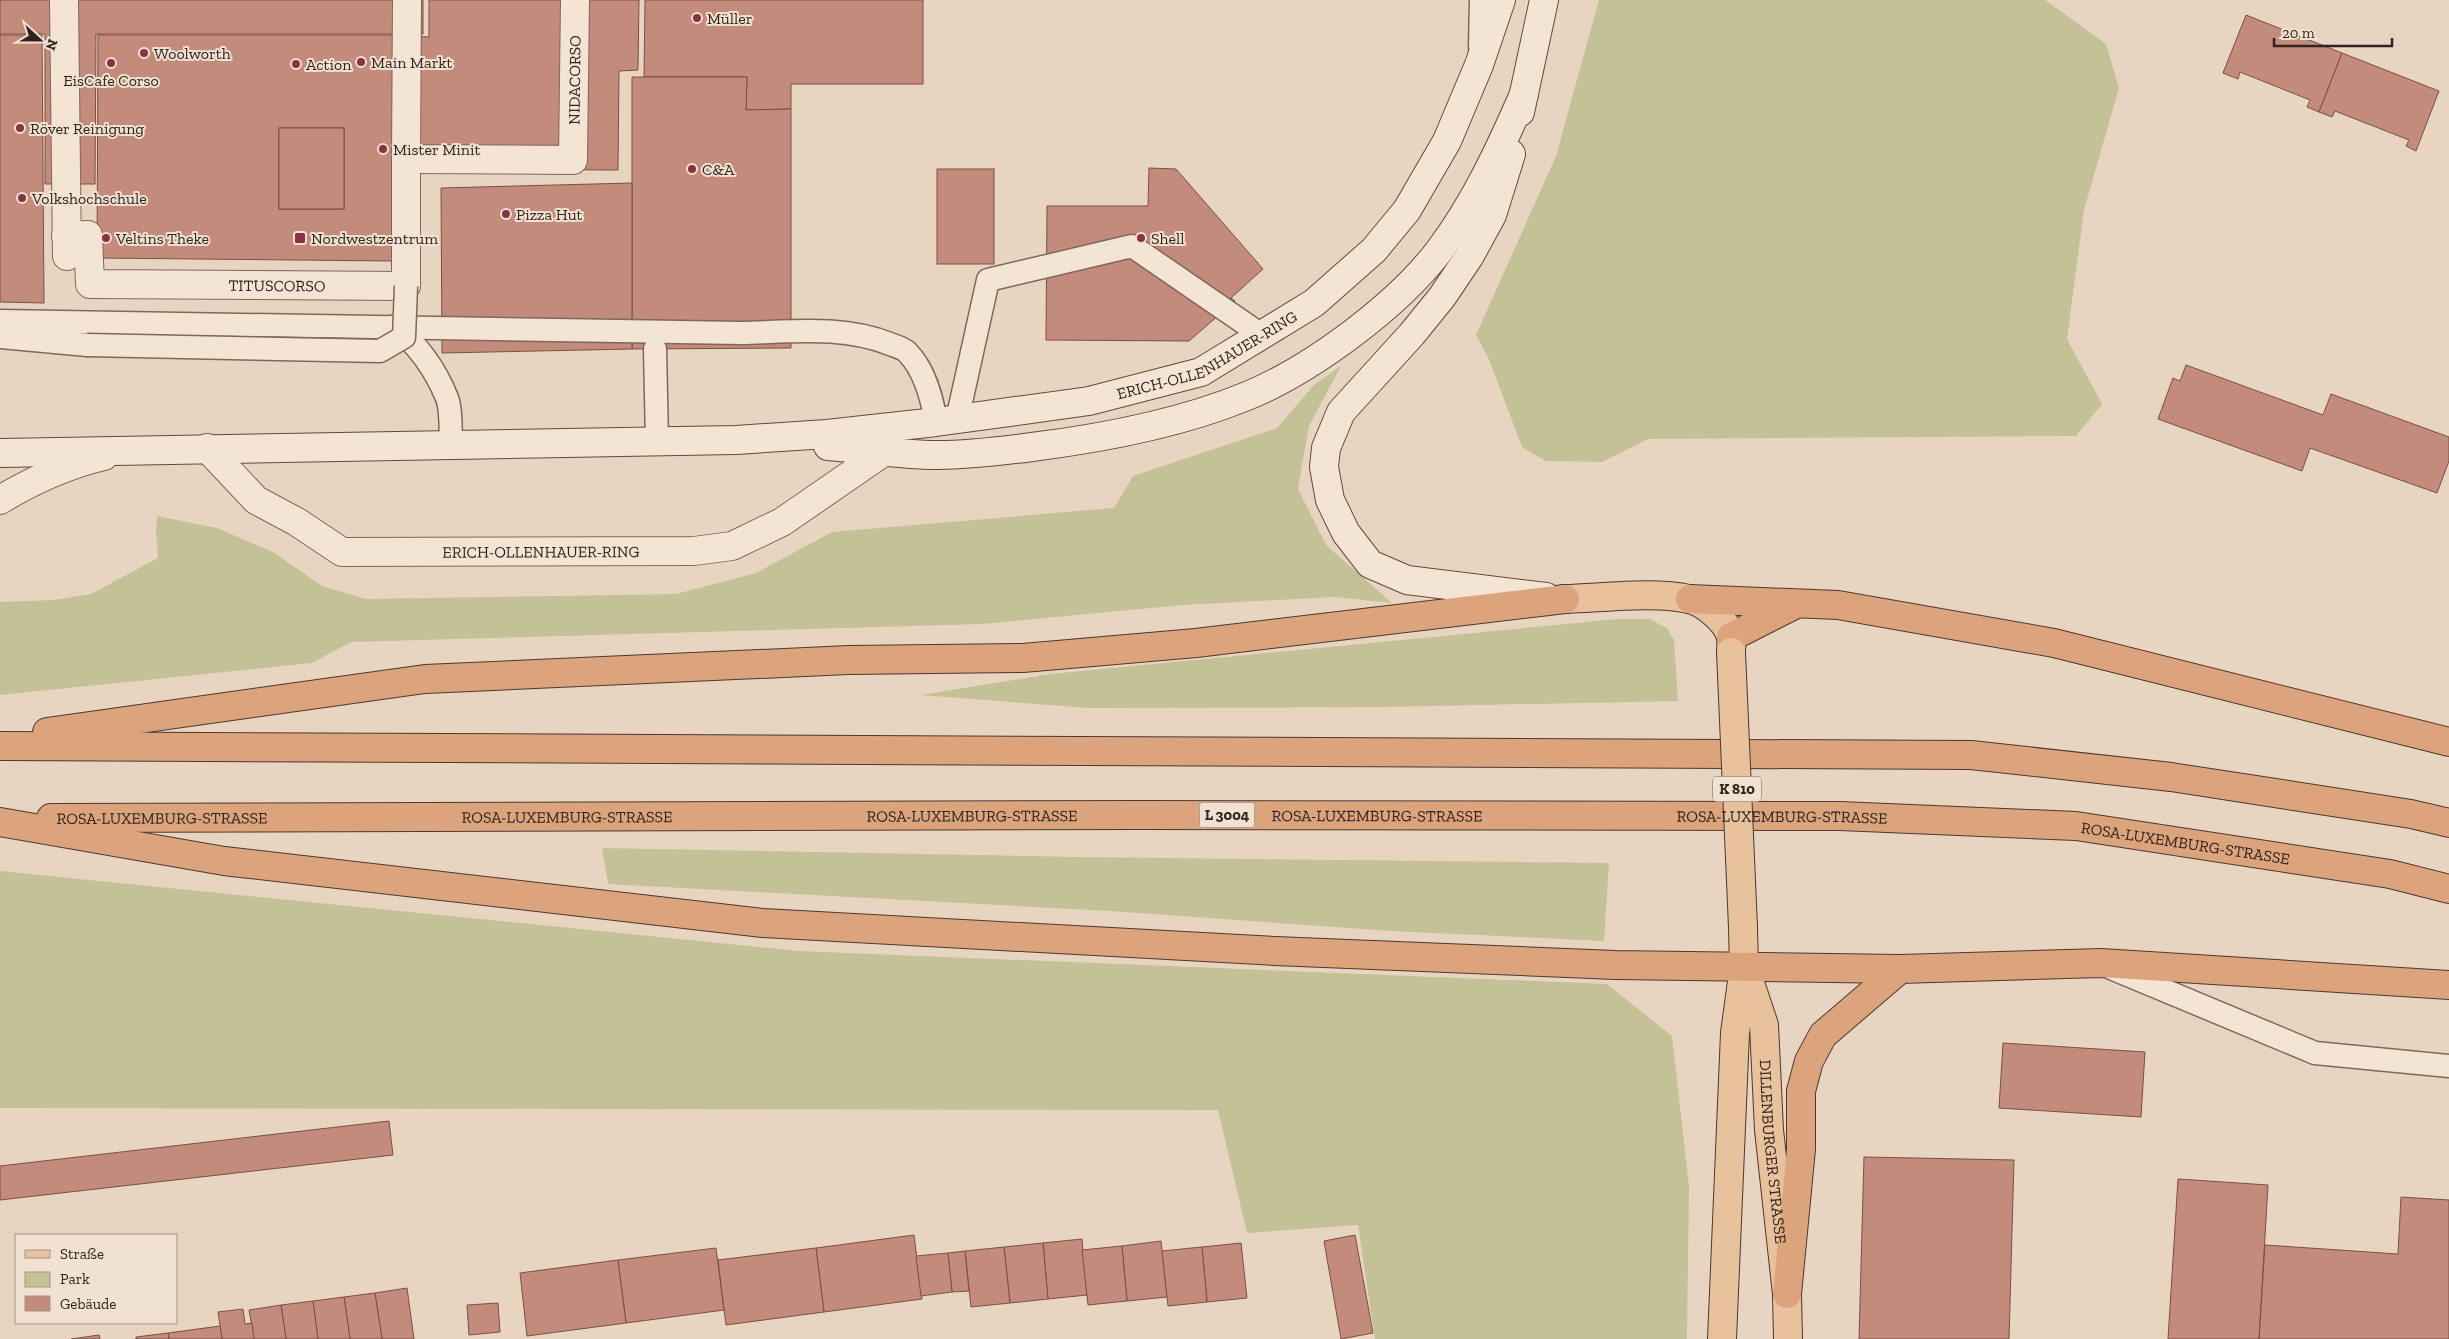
<svg xmlns="http://www.w3.org/2000/svg" width="2449" height="1339" viewBox="0 0 2449 1339" font-family="'Zilla Slab',serif">
<rect width="100%" height="100%" fill="#e8d5c1"/>
<!-- green -->
<g fill="#c4c197">
<polygon points="1599,0 2045,0 2106,44 2119,88 2084,210 2067,339 2102,404 2076,436 1648,439 1602,462 1546,461 1522,447 1488,357 1476,335 1556,156"/>
<polygon points="1341,366 1309,426 1298,489 1326,545 1392,603 1334,597 1183,605 982,624 351,642 312,663 0,695 0,602 54,600 91,594 158,558 156,531 157,516 217,528 273,552 322,586 365,599 676,594 756,573 832,532 1114,508 1133,476 1277,428 1314,385"/>
<polygon points="1618,619 1649,619 1667,628 1674,640 1678,701 1386,707 1089,708 920,695 1051,674"/>
<polygon points="602,848 1079,857 1609,863 1604,941 1391,931 1110,911 608,884"/>
<polygon points="0,871 799,951 1607,984 1672,1036 1689,1186 1687,1339 1375,1339 1358,1225 1247,1233 1218,1110 0,1108"/>
</g>
<!-- building -->
<g fill="#c28b7b" stroke="#7c4f44" fill-rule="evenodd">
<polygon points="0,0 423,0 423,34 96,34 95,184 45,184 45,34 0,34"/>
<polygon points="429,0 639,0 638,70 619,71 618,170 405,169 406,36 429,37"/>
<polygon points="645,0 923,0 923,84 791,84 791,109 746,110 747,77 644,77"/>
<polygon points="2246,15 2342,53 2319,112 2307,107 2310,100 2240,72 2238,79 2223,73"/>
<polygon points="0,35 42,35 44,303 0,302"/>
<path d="M98,35H394L393,261L97,258ZM279,128H344V209H279Z"/>
<polygon points="2342,53 2439,91 2416,151 2406,146 2409,140 2335,111 2332,117 2319,112"/>
<polygon points="632,77 747,77 746,110 791,109 791,348 632,349"/>
<rect x="279" y="128" width="65" height="81"/>
<polygon points="1149,168 1176,169 1263,269 1231,298 1235,301 1189,341 1046,340 1047,206 1148,206"/>
<rect x="937" y="169" width="57" height="95"/>
<polygon points="632,183 632,349 442,353 441,188"/>
<polygon points="2186,365 2323,415 2331,394 2449,437 2449,461 2437,493 2310,448 2302,471 2158,419 2173,378 2180,381"/>
<polygon points="2003,1043 2145,1052 2141,1117 1999,1108"/>
<polygon points="389,1121 393,1155 0,1200 0,1166"/>
<polygon points="1864,1157 2014,1160 2009,1339 1859,1339"/>
<polygon points="2178,1179 2268,1185 2259,1339 2168,1339"/>
<polygon points="2401,1197 2449,1200 2449,1339 2259,1339 2265,1245 2398,1254"/>
<polygon points="914,1235 922,1299 824,1312 816,1248"/>
<polygon points="1355,1235 1373,1333 1341,1339 1324,1241"/>
<polygon points="1082,1239 1087,1295 1048,1299 1043,1243"/>
<polygon points="1161,1241 1167,1297 1127,1301 1122,1246"/>
<polygon points="1043,1243 1048,1299 1010,1303 1004,1247"/>
<polygon points="1241,1243 1247,1298 1207,1302 1202,1247"/>
<polygon points="1122,1246 1127,1301 1088,1305 1082,1250"/>
<polygon points="1004,1247 1010,1303 971,1307 965,1251"/>
<polygon points="1202,1247 1207,1302 1168,1306 1162,1251"/>
<polygon points="716,1248 724,1310 626,1323 618,1260"/>
<polygon points="816,1248 824,1312 726,1325 718,1260"/>
<polygon points="965,1251 969,1291 952,1292 948,1253"/>
<polygon points="948,1253 952,1292 921,1296 916,1256"/>
<polygon points="618,1260 626,1323 527,1336 520,1273"/>
<polygon points="407,1288 414,1339 382,1339 375,1293"/>
<polygon points="375,1293 382,1339 350,1339 344,1297"/>
<polygon points="344,1297 350,1339 318,1339 313,1301"/>
<polygon points="313,1301 318,1339 286,1339 281,1305"/>
<polygon points="498,1303 500,1332 469,1335 467,1305"/>
<polygon points="281,1305 286,1339 254,1339 249,1310"/>
<polygon points="243,1309 245,1324 252,1323 254,1339 222,1339 218,1312"/>
<polygon points="220,1326 222,1339 169,1339 168,1333"/>
<polygon points="168,1333 169,1339 136,1339 136,1337"/>
<polygon points="99,1335 100,1339 71,1339"/>
</g>
<g fill="none" stroke-linecap="round" stroke-linejoin="round">
<defs>
<g id="service">
<polyline points="1480,47 1481,0"/>
<path d="M0,321L741,333C790,332 843,325 890,344C895,346 903,348 907,352C925,370 932,398 936,422"/>
<path d="M390,327C415,337 437,373 447,398C452,411 450,430 451,444"/>
<polyline points="0,337 87,345"/>
<polyline points="655,349 657,441"/>
<polyline points="957,420 988,280 1132,246 1263,336"/>
<polyline points="2111,968 2315,1053 2449,1066"/>
</g>
<g id="pedestrian">
<polyline points="64,0 67,256"/>
<path id="s1" d="M407,0L406,159L573,160L575,0"/>
<path id="s2" d="M66,236L88,235L90,284L406,286V159"/>
</g>
<g id="minor">
<path id="s3" d="M207,448L256,500L297,522L342,552L694,551L732,546L782,522L885,451"/>
<path d="M0,500C33,480 66,465 104,456"/>
</g>
<g id="secondary">
<polyline points="1520,112 1544,0"/>
<polyline points="1511,154 1492,215 1469,257 1442,297 1412,334 1341,412 1326,448 1324,467 1330,500 1346,533 1370,564 1407,580 1546,597"/>
<path d="M828,446C864,449 902,455 938,455C969,455 1001,451 1032,447C1104,438 1179,424 1247,396C1311,370 1397,306 1439,251C1475,203 1500,149 1524,94"/>
<path id="s4" d="M0,453L736,440L827,434L936,422L1089,401L1201,372L1314,303L1374,250L1407,210L1447,141L1479,65L1501,0"/>
</g>
<g id="primary">
<path d="M1565,599C1601,598 1654,591 1689,599C1704,602 1727,621 1731,637C1732,641 1731,648 1731,652"/>
<path id="s5" d="M1746,971L1764,1025L1769,1130L1787,1294L1788,1339"/>
<polyline points="1722,1339 1735,1033 1744,967 1743,927"/>
</g>
<g id="trunk">
<polyline points="1690,599 1838,605 2054,643 2449,742"/>
<polyline points="1731,637 1796,604"/>
<polyline points="47,732 425,679 849,660 1023,658 1196,643 1565,599"/>
<polyline points="0,746 1971,755 2171,777 2411,814 2449,823"/>
<path id="s6" d="M51,818L1140,815L1840,816L2076,826L2390,874L2449,889"/>
<polyline points="0,822 224,861 763,923 1275,951 1615,965 1900,969 2101,963 2449,985"/>
<polyline points="1787,1294 1801,1149 1801,1091 1809,1061 1823,1035 1900,969"/>
</g>
</defs>
<!-- service casing -->
<use href="#service" stroke="#7f675b" stroke-width="25"/>
<!-- pedestrian casing -->
<use href="#pedestrian" stroke="#7f675b" stroke-width="30"/>
<!-- minor casing -->
<use href="#minor" stroke="#7f675b" stroke-width="30"/>
<!-- secondary casing -->
<use href="#secondary" stroke="#61493e" stroke-width="30"/>
<!-- primary casing -->
<use href="#primary" stroke="#4e372f" stroke-width="30"/>
<!-- trunk casing -->
<use href="#trunk" stroke="#4e372f" stroke-width="30"/>
<!-- service -->
<use href="#service" stroke="#f4e4d3" stroke-width="22"/>
<!-- pedestrian -->
<use href="#pedestrian" stroke="#f4e4d3" stroke-width="28"/>
<!-- minor -->
<use href="#minor" stroke="#f4e4d3" stroke-width="28"/>
<!-- secondary -->
<use href="#secondary" stroke="#f4e4d3" stroke-width="28"/>
<!-- primary -->
<use href="#primary" stroke="#e8c29d" stroke-width="28"/>
<!-- trunk -->
<use href="#trunk" stroke="#dca47c" stroke-width="28"/>
<defs>
<polyline id="service-bridge" points="87,345 380,351 404,337 406,286"/>
<polyline id="primary-bridge" points="1731,652 1743,927"/>
</defs>
<!-- service-bridge casing -->
<use href="#service-bridge" stroke="#7f675b" stroke-width="25" stroke-linecap="butt"/>
<!-- primary-bridge casing -->
<use href="#primary-bridge" stroke="#4e372f" stroke-width="30" stroke-linecap="butt"/>
<!-- service-bridge -->
<use href="#service-bridge" stroke="#f4e4d3" stroke-width="22"/>
<!-- primary-bridge -->
<use href="#primary-bridge" stroke="#e8c29d" stroke-width="28"/>
</g>
<!-- markers -->
<g fill="#883243" stroke="#f0e1d0" stroke-width="2">
<circle cx="697" cy="18" r="5"/>
<circle cx="144" cy="53" r="5"/>
<circle cx="361" cy="62" r="5"/>
<circle cx="111" cy="63" r="5"/>
<circle cx="296" cy="64" r="5"/>
<circle cx="20" cy="128" r="5"/>
<circle cx="383" cy="149" r="5"/>
<circle cx="692" cy="169" r="5"/>
<circle cx="22" cy="198" r="5"/>
<circle cx="506" cy="214" r="5"/>
<circle cx="106" cy="238" r="5"/>
<rect x="294" y="232" width="12" height="12" rx="2.5"/>
<circle cx="1141" cy="238" r="5"/>
</g>
<g text-anchor="middle" dominant-baseline="central" stroke-width="4" stroke-linejoin="round" paint-order="stroke">
<!-- shield labels -->
<g fill="#f0e1d0" stroke="#6a5c53" stroke-width="1">
<rect x="1713" y="776.5" width="48" height="25" rx="4"/>
<rect x="1199.5" y="802.5" width="55" height="25" rx="4"/>
</g>
<g font-size="15" font-weight="bold" fill="#31231d">
<text x="1737" y="789">K 810</text>
<text x="1227" y="815">L 3004</text>
</g>
<!-- poi labels -->
<g font-size="16" fill="#31231d" stroke="#f0e1d0" text-anchor="start">
<text x="707" y="18">Müller</text>
<text x="154" y="53">Woolworth</text>
<text x="371" y="62">Main Markt</text>
<text x="306" y="64">Action</text>
<text x="111" y="80" text-anchor="middle">EisCafe Corso</text>
<text x="30" y="128">Röver Reinigung</text>
<text x="393" y="149">Mister Minit</text>
<text x="702" y="169">C&amp;A</text>
<text x="32" y="198">Volkshochschule</text>
<text x="516" y="214">Pizza Hut</text>
<text x="116" y="238">Veltins Theke</text>
<text x="311" y="238">Nordwestzentrum</text>
<text x="1151" y="238">Shell</text>
</g>
<!-- street labels -->
<g font-size="16" fill="#31231d" stroke="#f0e1d0">
<text stroke="none"><textPath href="#s1" startOffset="406">NIDACORSO</textPath></text>
<text stroke="none"><textPath href="#s2" startOffset="258">TITUSCORSO</textPath></text>
<text stroke="none"><textPath href="#s4" startOffset="1219">ERICH-OLLENHAUER-RING</textPath></text>
<text stroke="none"><textPath href="#s3" startOffset="371">ERICH-OLLENHAUER-RING</textPath></text>
<text stroke="none"><textPath href="#s6" startOffset="921">ROSA-LUXEMBURG-STRASSE</textPath></text>
<text stroke="none"><textPath href="#s6" startOffset="1326">ROSA-LUXEMBURG-STRASSE</textPath></text>
<text stroke="none"><textPath href="#s6" startOffset="516">ROSA-LUXEMBURG-STRASSE</textPath></text>
<text stroke="none"><textPath href="#s6" startOffset="1731">ROSA-LUXEMBURG-STRASSE</textPath></text>
<text stroke="none"><textPath href="#s6" startOffset="111">ROSA-LUXEMBURG-STRASSE</textPath></text>
<text stroke="none"><textPath href="#s6" startOffset="2136">ROSA-LUXEMBURG-STRASSE</textPath></text>
<text stroke="none"><textPath href="#s5" startOffset="184">DILLENBURGER STRASSE</textPath></text>
</g>
</g>
<!-- legend -->
<rect x="15" y="1234" width="162" height="90" fill="#f0e1d0" stroke="#a49588"/>
<rect x="25" y="1250" width="25" height="8" fill="#e8c29d" stroke="#a49588"/>
<text x="60" y="1259" font-size="15" fill="#31231d">Straße</text>
<rect x="25" y="1272" width="25" height="15" fill="#c4c197" stroke="#a49588"/>
<text x="60" y="1284" font-size="15" fill="#31231d">Park</text>
<rect x="25" y="1296" width="25" height="15" fill="#c28b7b" stroke="#a49588"/>
<text x="60" y="1309" font-size="15" fill="#31231d">Gebäude</text>
<!-- north arrow -->
<g transform="translate(40 40) rotate(111)" stroke="#f0e1d0" stroke-width="4" paint-order="stroke">
<path d="M0-4L9 19L0 12L-9 19Z" fill="#31231d"/>
<text y="-8" font-size="14" font-weight="bold" text-anchor="middle" fill="#31231d">N</text>
</g>
<!-- scale -->
<path d="M2274 38v8h118v-8" fill="none" stroke="#31231d" stroke-width="2.5"/>
<text x="2282" y="38" font-size="15" fill="#31231d" stroke="#f0e1d0" stroke-width="4" paint-order="stroke">20 m</text>
</svg>
